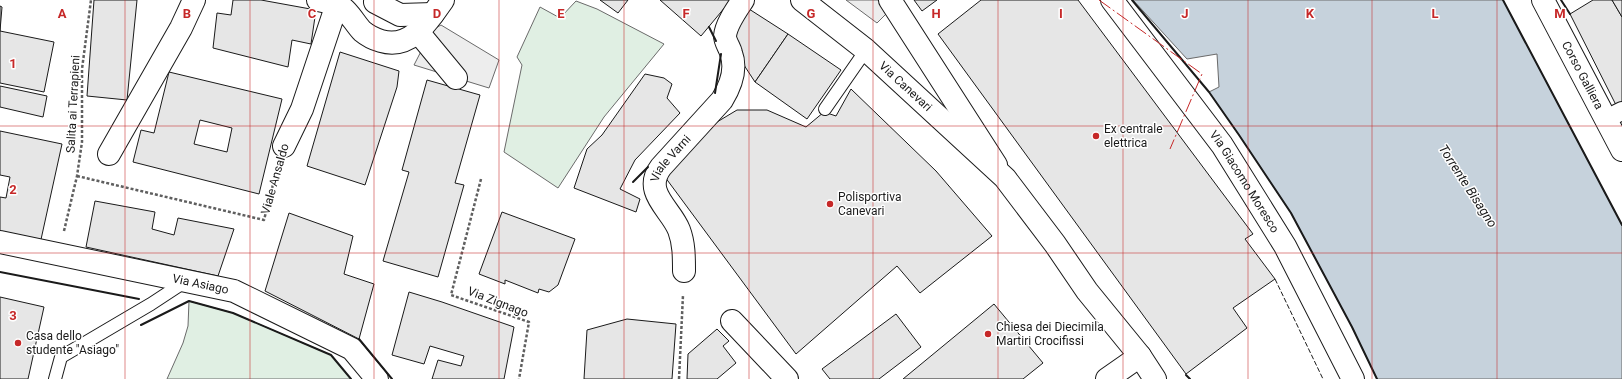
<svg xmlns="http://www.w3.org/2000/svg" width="1622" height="379" viewBox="0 0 1622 379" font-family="Roboto,sans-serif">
<rect width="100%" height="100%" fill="#fff"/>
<!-- green -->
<g fill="#e0efe3" stroke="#6a6a6a">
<polygon points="576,1 597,9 664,44 604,117 558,188 504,152 522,65 517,57 540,7 560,18"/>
<polygon points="189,301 233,313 331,355 351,379 167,379 183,343 188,326"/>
</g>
<!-- parking -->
<g fill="#ededed" stroke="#6a6a6a">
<polygon points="846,0 878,0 887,13 877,23"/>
<polygon points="441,25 499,60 489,88 414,65 432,30"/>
</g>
<!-- water -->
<polygon fill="#c6d2dc" stroke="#6a6a6a" points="1133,0 1503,0 1622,225 1622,379 1377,379 1352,327 1291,213 1239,135 1209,92 1219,87 1217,54 1187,59"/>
<!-- building -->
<g fill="#e6e6e6" stroke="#1a1a1a" fill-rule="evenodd">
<polygon points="94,0 137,0 127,100 87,96"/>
<polygon points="233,0 261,0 316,10 311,44 292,40 288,67 213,48 217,13 231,15"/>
<polygon points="600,0 628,0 618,13"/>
<polygon points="660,0 731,0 701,36"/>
<polygon points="914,0 937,0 922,11"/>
<polygon points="981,0 1078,0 1253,234 1245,239 1275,279 1233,308 1247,328 1186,374 938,34"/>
<polygon points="1593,0 1612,0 1622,17 1622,104 1617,107 1570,14"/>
<polygon points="1612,0 1622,0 1622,17"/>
<polygon points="0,6 2,7 0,31 54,42 44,92 0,83"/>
<polygon points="749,9 788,34 755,82 740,59 734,33"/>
<polygon points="788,34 841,70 807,119 755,82"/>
<polygon points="340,52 399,71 397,87 365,185 307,166"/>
<path d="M169,72L282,99L259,194L133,162L141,130L154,133ZM200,120L232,128L227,152L194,144Z"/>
<polygon points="645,74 664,78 672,84 667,98 680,113 635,160 620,189 640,199 636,212 574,188 587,149 602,135"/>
<polygon points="427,80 480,95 455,183 464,185 438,277 383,261 409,172 402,170"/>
<polygon points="0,86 47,96 43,117 0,107"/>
<polygon points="851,89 936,171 992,236 920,293 897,266 796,354 665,177 712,125 737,110 767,110 806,127 824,112 836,116"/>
<polygon points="0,131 62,144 40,244 0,236 0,197 6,198 10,177 0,175"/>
<polygon points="95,201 155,212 152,229 174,235 178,218 234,229 218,276 86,247"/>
<polygon points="502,212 575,239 558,285 549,292 539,289 538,293 505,280 505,284 479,274"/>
<polygon points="289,213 353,236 344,274 374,284 359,339 265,291"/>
<polygon points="409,292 442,302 514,327 504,379 432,379 438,360 461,366 464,356 430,346 424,364 392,355"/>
<polygon points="0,297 44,307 28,379 0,379"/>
<polygon points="994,304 1043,363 1023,379 903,379"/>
<polygon points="896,314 921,347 879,379 830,379 822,369"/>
<polygon points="627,319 676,324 672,379 584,379 587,330"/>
<polygon points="717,329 729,341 723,346 736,363 717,379 687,379 688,354"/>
</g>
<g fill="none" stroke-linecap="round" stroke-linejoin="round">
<defs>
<g id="service">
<polyline points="825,109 866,50"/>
<polyline points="55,379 61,357 151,304 186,281"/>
</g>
<polyline id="pedestrian" points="1606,119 1622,111"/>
<g id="minor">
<polyline points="318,0 337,4"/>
<polyline points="890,0 996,165"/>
<path id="s1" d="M1543,0L1622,150"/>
<polyline points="375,2 400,15 433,14"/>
<polyline points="418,32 456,78"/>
<path d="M284,146L302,109L337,4C349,11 353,21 362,31C368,36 374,39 381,41C411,50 428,21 443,0"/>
<polyline points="109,154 181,28 194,0"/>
<path id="s2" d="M0,242L234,291L352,349L377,379"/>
<path id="s3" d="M684,271C684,257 684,243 679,230C671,209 642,192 661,167L722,100C730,87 737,69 731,53C730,48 725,42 725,36C726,24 737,9 743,0"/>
<polyline points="732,321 787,379"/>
<polyline points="1107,379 1140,356"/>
</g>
<g id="primary">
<path id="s4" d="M802,0L866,50L1005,178L1055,244L1087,291L1140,356L1155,379"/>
<path id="s5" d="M1112,0L1222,145L1285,246L1353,379"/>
</g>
</defs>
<!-- service casing -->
<use href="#service" stroke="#1a1a1a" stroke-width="14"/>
<!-- pedestrian casing -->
<use href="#pedestrian" stroke="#1a1a1a" stroke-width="20"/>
<!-- minor casing -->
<use href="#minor" stroke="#1a1a1a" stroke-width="24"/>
<!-- primary casing -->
<use href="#primary" stroke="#1a1a1a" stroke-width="24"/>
<!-- path -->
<g stroke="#5f5f5f" stroke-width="2.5" stroke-dasharray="3 2" stroke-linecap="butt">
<polyline points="77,176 264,220 277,169"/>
<polyline points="481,179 451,295 529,322 519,379"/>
<polyline points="64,231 77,176 82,142 82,69 91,0"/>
<polyline points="679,379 683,295"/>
</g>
<!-- service -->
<use href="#service" stroke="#fff" stroke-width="12"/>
<!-- pedestrian -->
<use href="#pedestrian" stroke="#fff" stroke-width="18"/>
<!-- minor -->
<use href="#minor" stroke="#fff" stroke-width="22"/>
<!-- primary -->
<use href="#primary" stroke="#fff" stroke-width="22"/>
<!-- fence -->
<polyline stroke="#1a1a1a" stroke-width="1" stroke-dasharray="5 2" stroke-linecap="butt" points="1275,279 1323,379"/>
<!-- wall -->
<g stroke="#1a1a1a" stroke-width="2">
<polyline points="1132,0 1209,92 1239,135 1291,213 1352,327 1377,379"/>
<polyline points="1503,0 1622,225"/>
<polyline points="1561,0 1570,14"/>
<polyline points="709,27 716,41"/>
<polyline points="715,93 721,54"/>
<polyline points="633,182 648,167"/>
<polyline points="0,272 139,299"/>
<polyline points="141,325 189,301 233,313 331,355 351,379"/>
<polyline points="359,339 392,379"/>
<polyline points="1186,375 1190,379"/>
</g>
<!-- power -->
<polyline stroke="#c62828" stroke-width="1" stroke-dasharray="14 3 2 3" stroke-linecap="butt" points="1099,0 1202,74 1170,149"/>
</g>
<!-- grid -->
<path fill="none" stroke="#c62828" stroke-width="1" stroke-opacity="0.55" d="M125,0V379M250,0V379M374,0V379M499,0V379M624,0V379M749,0V379M873,0V379M998,0V379M1123,0V379M1248,0V379M1372,0V379M1497,0V379M0,126H1622M0,253H1622"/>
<!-- markers -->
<g fill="#c62828" stroke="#fff" stroke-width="1.5">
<circle cx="1096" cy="136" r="4"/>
<circle cx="830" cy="204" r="4"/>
<circle cx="988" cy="334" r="4"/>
<circle cx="18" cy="343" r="4"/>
</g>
<g text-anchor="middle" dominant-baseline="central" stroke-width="3" stroke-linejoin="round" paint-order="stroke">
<!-- street labels -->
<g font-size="12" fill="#1a1a1a" stroke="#fff">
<text stroke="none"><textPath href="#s1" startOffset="85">Corso Galliera</textPath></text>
<text stroke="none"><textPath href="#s4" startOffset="135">Via Canevari</textPath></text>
<text transform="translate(73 104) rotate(-87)">Salita ai Terrapieni</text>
<text stroke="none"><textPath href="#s3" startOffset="125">Viale Varni</textPath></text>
<text transform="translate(275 179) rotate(-74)">Viale Ansaldo</text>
<text stroke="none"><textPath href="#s5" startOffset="225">Via Giacomo Moresco</textPath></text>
<text stroke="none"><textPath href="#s2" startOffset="205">Via Asiago</textPath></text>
<text transform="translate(498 302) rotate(21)">Via Zignago</text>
</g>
<!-- poi labels -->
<g font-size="12" fill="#1a1a1a" stroke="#fff" text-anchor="start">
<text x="1104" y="129">Ex centrale<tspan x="1104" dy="14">elettrica</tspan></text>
<text x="838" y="197">Polisportiva<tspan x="838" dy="14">Canevari</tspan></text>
<text x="996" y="327">Chiesa dei Diecimila<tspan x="996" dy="14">Martiri Crocifissi</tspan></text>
<text x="26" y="336">Casa dello<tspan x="26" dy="14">studente "Asiago"</tspan></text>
</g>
<!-- water labels -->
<g font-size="13" font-style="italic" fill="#1a1a1a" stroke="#fff">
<text transform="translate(1468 186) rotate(57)">Torrente Bisagno</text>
</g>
</g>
<g font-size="13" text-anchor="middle" font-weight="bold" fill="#c62828" stroke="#fff" stroke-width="3" stroke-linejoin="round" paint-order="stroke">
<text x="62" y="18">A</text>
<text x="187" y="18">B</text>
<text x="312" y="18">C</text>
<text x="437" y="18">D</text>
<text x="561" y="18">E</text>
<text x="686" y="18">F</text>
<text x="811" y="18">G</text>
<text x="936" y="18">H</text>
<text x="1061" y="18">I</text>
<text x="1185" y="18">J</text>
<text x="1310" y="18">K</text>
<text x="1435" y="18">L</text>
<text x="1560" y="18">M</text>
<text x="13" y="68">1</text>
<text x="13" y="194">2</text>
<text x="13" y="320">3</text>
</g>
</svg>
